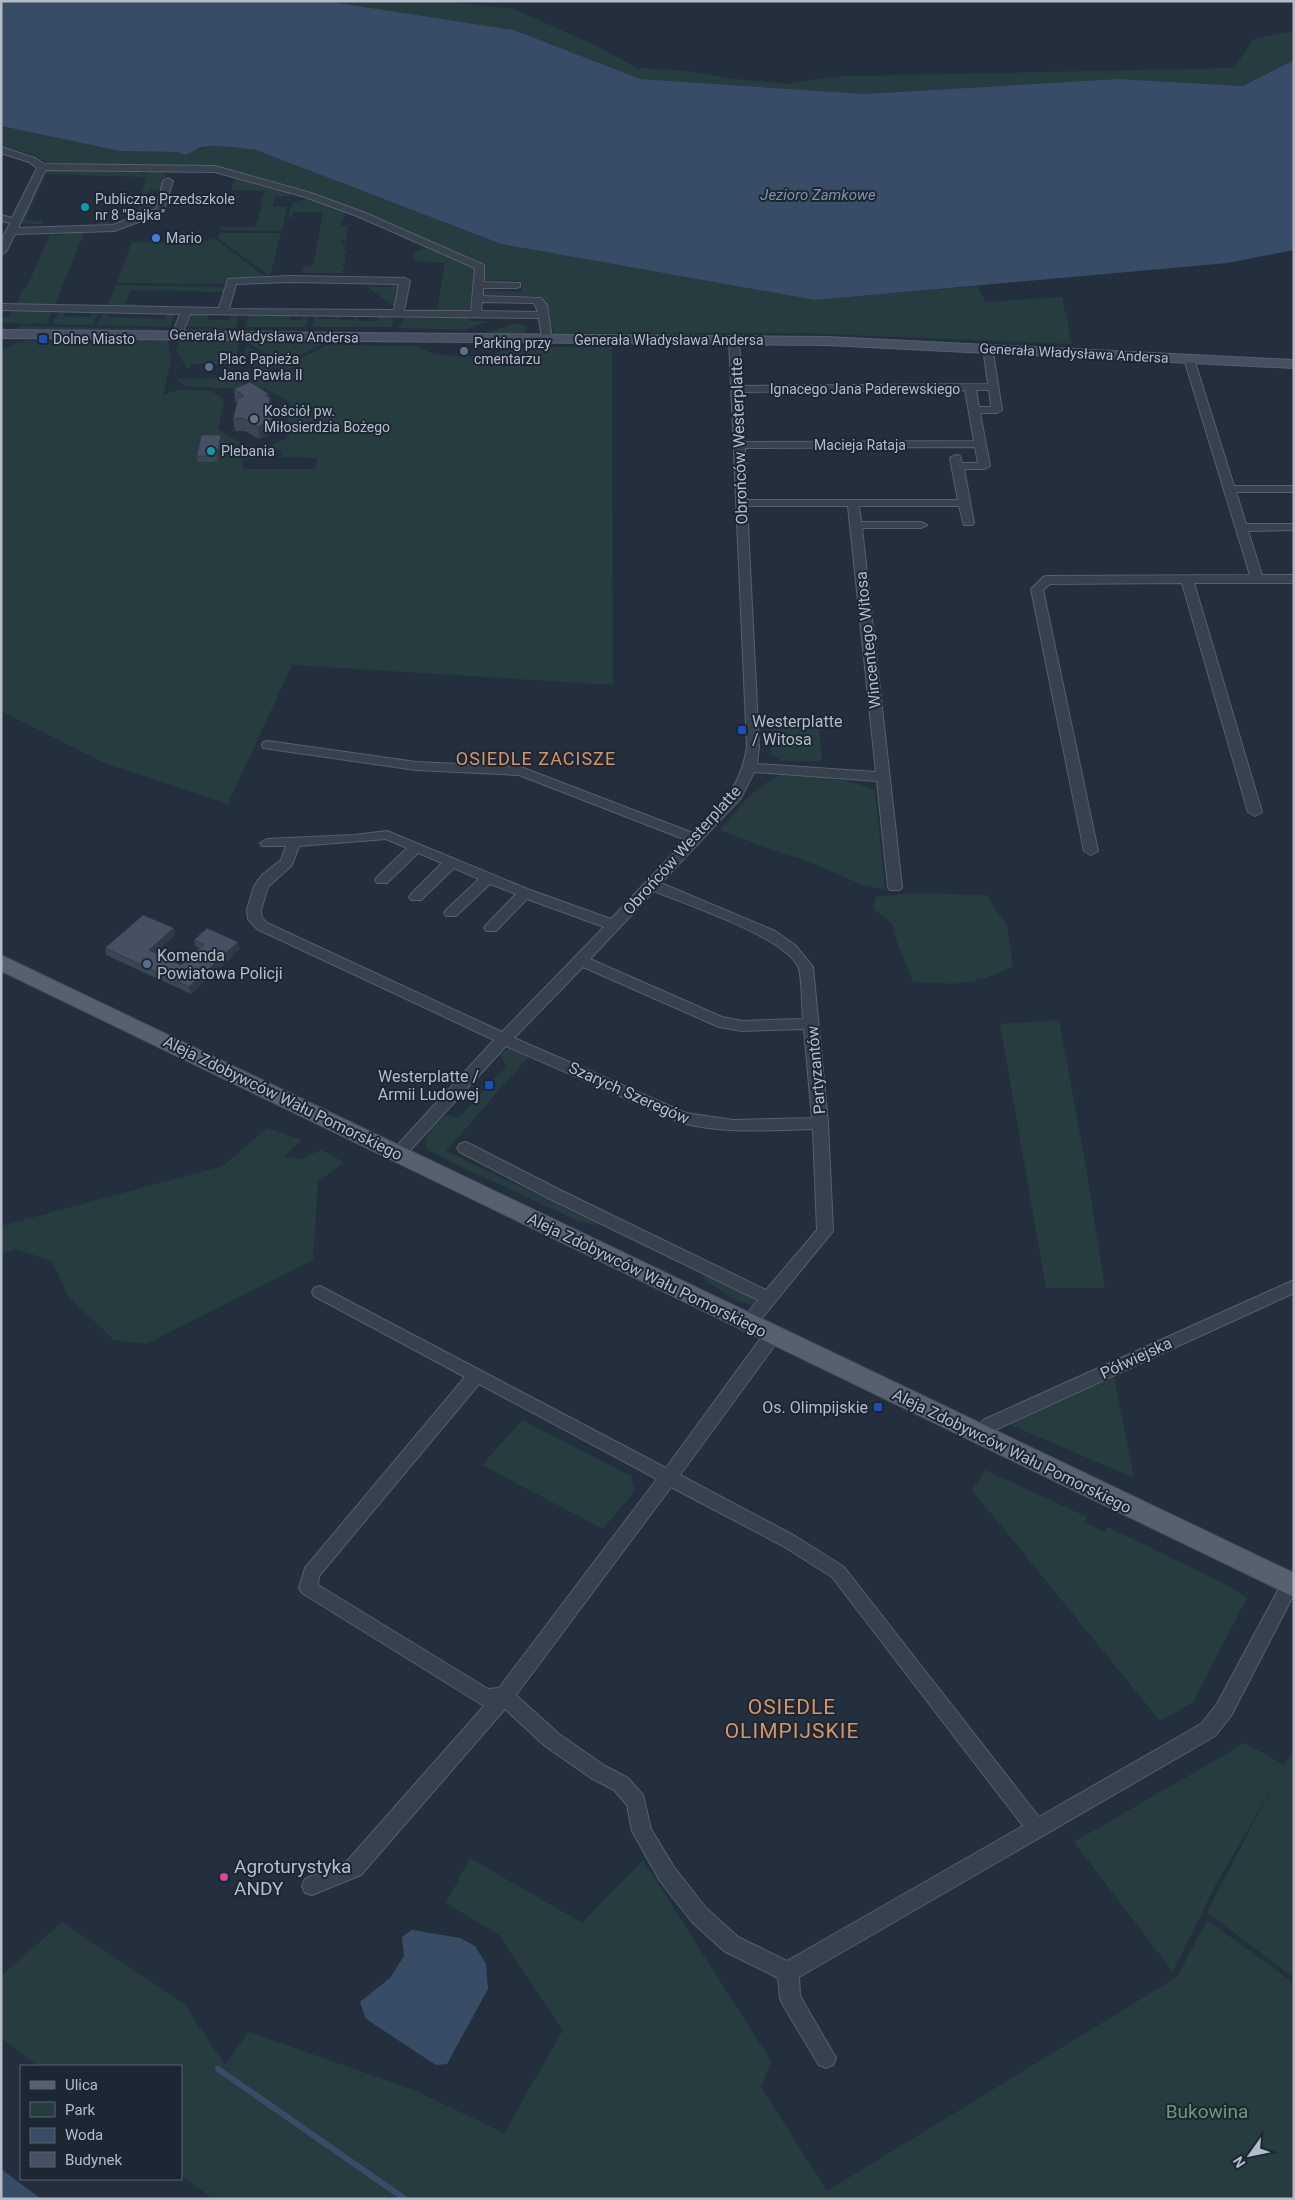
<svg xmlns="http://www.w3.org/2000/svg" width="1295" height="2200" viewBox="0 0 1295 2200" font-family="Roboto,sans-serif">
<rect width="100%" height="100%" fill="#242f3e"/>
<!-- green -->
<g fill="#263c3f">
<polygon points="326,1 438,1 514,9 599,47 637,68 688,71 727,78 787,84 823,78 848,76 1234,68 1254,39 1294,31 1294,60 1243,86 1118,79 864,94 640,79 514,30"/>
<path d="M1,126L120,151L178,152L188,155C208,141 233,147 256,150L501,244L815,300L976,286L986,302L1062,297L1072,344L797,333H557L554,332L545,308L537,296L488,295V297L483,295V290L487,289V291H522V283L519,281L483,280L485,265L363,212L222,169L48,164L35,155L1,146Z"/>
<path d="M51,169L140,171V174H146L147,171H163L162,174H167L161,189H150L146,201L156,202L154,209C138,215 110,230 95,222H113L136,215L146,177L46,174L25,220L43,221L41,225L20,223L45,170Z"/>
<polygon points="240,178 290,193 290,196 275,196 273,207 287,207 282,231 220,230 221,227 255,227 263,203 260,203 265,191 231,190 234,181"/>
<polygon points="308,198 317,200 346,214 341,224 342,226 348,225 346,240 342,240 342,243 346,242 344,249 347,252 343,254 343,256 346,256 345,263 341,265 345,266 343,273 302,273 304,267 313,266 323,212 294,212 292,217 288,217 292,203"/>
<polygon points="64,231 85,231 55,304 17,304 22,290 28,285 50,234 63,235"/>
<polygon points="219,233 281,233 270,276 219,239"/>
<polygon points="214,238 267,278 227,280 225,284 117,283 132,242 200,243"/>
<polygon points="427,246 469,265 475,270 470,308 466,312 409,311 407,309 437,309 445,263 414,261 414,253"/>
<polygon points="362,283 367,286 392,287 388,283 389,283 399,286 395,307"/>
<polygon points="116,285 225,287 224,292 131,290 126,304 135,304 135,306 108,305"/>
<polygon points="16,310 52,310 48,324 1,323 1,317 9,317 12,311"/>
<polygon points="59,310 66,310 64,316 90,317 93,311 99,311 93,325 52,324"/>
<polygon points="105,311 109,311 107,317 165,319 168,313 174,315 170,327 97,325"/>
<polygon points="191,314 209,315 208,320 230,320 232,315 239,316 236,328 187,327"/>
<polygon points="248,315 290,316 289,320 302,320 304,316 308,316 306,327 245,327"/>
<polygon points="315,316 318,316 318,319 334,319 335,316 340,316 340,320 354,320 355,317 357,317 357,321 377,321 378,316 394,316 392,327 313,327"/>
<polygon points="405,316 469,316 469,321 488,321 465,330 399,328"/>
<polygon points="517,323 527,327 526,332 517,335 482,334"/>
<polygon points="19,326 158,329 158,330 16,331"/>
<polygon points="184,329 372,332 356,334 186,333"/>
<path d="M26,341H168L171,361L163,395L178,390L211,391L223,399L224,403L218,429L259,454V458L242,460L243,469H316L317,458L282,457L281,450H268L265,448L287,438L289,402L264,388H250L249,383C256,379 268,371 276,371C285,370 291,372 299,366L297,360L327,345L418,346L435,355L491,356L508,347H612L613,685L292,665L228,804L104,763L1,711V351L18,342Z"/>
<polygon points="179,341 239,341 237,355 233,366 228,368 228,364 191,364 190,368 187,368 176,351"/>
<polygon points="246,342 325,343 292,359 296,362 295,367 283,371 273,367 273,364 277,360"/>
<polygon points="246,345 273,361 270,365 271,369 259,374 260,368 253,368 253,356 245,356"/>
<polygon points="234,374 244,374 242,386 234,389 185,386 177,379 233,378"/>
<polygon points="769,719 818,719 822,761 782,761 771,754"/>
<path d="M783,774L848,781L875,790L885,890L860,884L805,860L783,854L720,830C739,808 755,785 783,774Z"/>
<path d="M910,893L986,895L1007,926L1013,966C972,986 957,985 913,982L897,942L892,924L873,908L876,897Z"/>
<polygon points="1059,1020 1086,1167 1105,1288 1046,1288 1000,1024"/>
<path d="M516,1044L529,1056L446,1151L602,1226L578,1221L457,1165L427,1149C422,1134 437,1124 446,1115L458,1118L506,1067L500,1054Z"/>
<polygon points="267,1128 302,1140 284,1156 300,1159 321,1150 344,1162 318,1182 313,1260 146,1344 114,1340 68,1296 52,1261 15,1249 1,1254 1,1226 223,1166"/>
<path d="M705,1274L754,1299L755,1301L753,1305C735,1303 718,1289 704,1279Z"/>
<polygon points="1114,1377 1134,1478 1006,1423"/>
<polygon points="522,1420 631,1476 635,1491 603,1529 482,1465"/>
<polygon points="985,1470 1087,1517 1084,1522 1104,1532 1108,1527 1227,1585 1247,1598 1193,1702 1160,1721 972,1490"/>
<polygon points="1245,1743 1284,1765 1294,1747 1294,1978 1207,1912 1275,1782 1214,1888 1173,1972 1074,1842"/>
<polygon points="470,1858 582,1923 643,1860 771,2061 761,2087 827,2191 1177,1977 1207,1920 1294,1983 1294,2199 213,2199 181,2175 181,2066 38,2066 1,2038 1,1976 62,1922 184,2004 225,2065 249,2032 414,2090 504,2133 563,2030 499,1935 446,1903"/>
</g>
<!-- water -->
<g fill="#394c67">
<path d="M1,1H326L514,30L640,79L864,94L1118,79L1243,86L1294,60V250L1227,263L815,300L501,244L256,150C239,148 220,144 203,147C193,149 188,159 178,152L120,151L1,126Z"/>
<polygon points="412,1930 460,1938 475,1946 486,1964 488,1989 447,2064 436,2065 366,2019 360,2002 390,1978 404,1956 402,1937"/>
<polygon points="1,2169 41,2199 1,2199"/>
</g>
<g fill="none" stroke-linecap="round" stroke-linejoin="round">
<!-- stream -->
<polyline stroke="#394c67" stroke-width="6" points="218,2069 405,2199"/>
<defs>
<g id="minor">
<path d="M1,147L35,158L44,164L215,166L311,193L363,212L484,265V282L520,283V287L516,288H483V296L541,298L547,305L552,339L547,342L542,339L539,318L190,314L182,335L177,338L172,335L180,314L1,310V304L219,308L228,279L289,276L405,278L410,281L404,311H471L475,268L357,216L305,197L215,172L45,170L18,228L113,225L156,209L163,181L168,178L173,181L163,213L114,231L15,234L6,252L1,255V241L10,223L1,221V215L12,218L37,168L29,162L1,153ZM289,282L399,284L394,310L229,309L236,284ZM482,302L534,303L538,312L481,311Z"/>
<path d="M734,337L739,340L742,386L988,384L983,348L984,346H992L1002,410L997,413H980L990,466L984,469H964L974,523L972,525H964L959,506H859L861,522H921L927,525L921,528H862L902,887L900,890H890L888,887L877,781L754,772L741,798L661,883L775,931L795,945L813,967L828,1123L833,1231L753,1329L747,1330L741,1329L739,1324L758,1300L548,1198L460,1152L457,1148L460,1144L465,1142L470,1144L560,1190L766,1290L817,1230L813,1129C769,1130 725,1134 682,1123L506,1046L403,1158L398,1160L393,1158L390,1154L393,1150L494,1040L257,929L248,919L247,910L254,886L262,875L281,860L286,846H262L260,843L267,839L354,835L387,831L530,890L611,919L686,840L519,775L416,770L263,748L262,745L263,742L268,741L416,762L521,767L693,833C721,803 740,790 747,747L729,340ZM965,390L974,441L744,442L742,392ZM976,390H989L991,407H979ZM975,447L978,463H962L960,456L956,455L950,458L958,500H747L745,448ZM747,506H848L876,772L757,764L759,747ZM386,839L407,848L377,877L375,880L377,883H387L418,853L442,863L411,894L409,897L411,900H421L454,868L479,879L446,910L444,913L446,916H456L490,884L516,894L486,925L484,928L486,931H496L527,899L604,927L502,1032L267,923L262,918L261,910L268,887L292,865L299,846ZM654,891C687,905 782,936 798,966C802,974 802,1008 803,1019L742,1021L722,1017L590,959ZM583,967L719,1027L742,1031L804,1029L812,1118L733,1120L686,1113L514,1038Z"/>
<polygon points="1189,356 1194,359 1234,486 1294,486 1294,492 1236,492 1246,524 1294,524 1294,530 1248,531 1262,575 1294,575 1294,583 1194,583 1262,812 1255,816 1248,812 1182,583 1050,584 1043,590 1098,851 1091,855 1084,851 1031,589 1043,577 1047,576 1250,575 1184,359"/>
<path d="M1294,1280V1293L995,1430C990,1438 987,1445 976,1441L973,1436L983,1420Z"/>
<path d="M320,1286L666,1468L766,1331L772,1330L778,1331L780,1336L778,1341L680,1475L795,1536L844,1567L1039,1817L1201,1724L1217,1704L1284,1579L1290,1576L1294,1578V1594L1231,1716L1215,1736L799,1977L800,1996L836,2058L833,2065L826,2068L819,2065L783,2005L780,1998L778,1978L724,1951L692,1922L660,1881L632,1831L627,1805L614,1790L591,1778L545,1746L505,1709L361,1875L312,1895L305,1893L302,1886L305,1879L347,1861L484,1706L302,1593L299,1588L305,1568L465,1377L314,1296L312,1292L314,1288ZM479,1384L657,1479L499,1688L488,1689L318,1585L319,1576ZM671,1487L783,1546L832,1577L1023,1826L787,1961L738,1937L706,1908L674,1867L651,1829L643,1795L628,1778L605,1766L559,1734L516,1695Z"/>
</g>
<polygon id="secondary" points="1,330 827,337 1294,360 1294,368 827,345 1,338"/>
<polygon id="primary" points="1,955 1294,1573 1294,1597 1,971"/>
</defs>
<!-- minor casing -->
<use href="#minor" stroke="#565f6c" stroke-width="2"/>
<!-- secondary casing -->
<use href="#secondary" stroke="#565f6c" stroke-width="2"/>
<!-- primary casing -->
<use href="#primary" stroke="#414a57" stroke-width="2"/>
<!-- minor -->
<use href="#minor" fill="#38414e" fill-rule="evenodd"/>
<!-- secondary -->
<use href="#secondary" fill="#465061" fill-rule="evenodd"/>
<!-- primary -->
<use href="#primary" fill="#56606e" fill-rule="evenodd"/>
</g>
<!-- wall -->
<g fill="#3b4654">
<polygon points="234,389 269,394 272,410 270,417 275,432 259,439 245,431 235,431 233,419 237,403 235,402"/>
<polygon points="222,441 217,462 198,462 197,456"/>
<polygon points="175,935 155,953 181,965 199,948 195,946 194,940 240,949 191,994 106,955 105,948"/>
</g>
<!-- shaded-wall -->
<g fill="#303945">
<polygon points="269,394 272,410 270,421 273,419 275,432 259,439 258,427 267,415 265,395"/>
<polygon points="221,435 222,441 217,462 217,456"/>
<polygon points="174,928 175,935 150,957 149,950"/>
<polygon points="238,942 240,949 191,994 189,987"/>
</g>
<!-- building -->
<g fill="#455162" stroke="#303945">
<polygon points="250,382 269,394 265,395 270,398 267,415 273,419 258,427 243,418 233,419 238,398 244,396 234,389"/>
<polygon points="201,435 221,435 217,456 197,456"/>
<polygon points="143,915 174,928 149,950 181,965 204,944 194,940 207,928 238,942 189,987 105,948"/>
</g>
<!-- markers -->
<g fill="#0f9aa8" stroke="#1d2633" stroke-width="2">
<circle cx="85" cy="207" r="5"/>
<circle cx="211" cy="451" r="5"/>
</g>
<circle fill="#3f7fe0" stroke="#1d2633" stroke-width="2" cx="156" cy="238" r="5"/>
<g fill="#1a4fb4" stroke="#1d2633" stroke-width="2">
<rect x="38" y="334" width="10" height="10" rx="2.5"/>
<rect x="737" y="725" width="10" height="10" rx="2.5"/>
<rect x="484" y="1080" width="10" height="10" rx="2.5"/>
<rect x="873" y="1402" width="10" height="10" rx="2.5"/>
</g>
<g fill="#5c6f8a" stroke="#1d2633" stroke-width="2">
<circle cx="464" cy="351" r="5"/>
<circle cx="209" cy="367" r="5"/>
<circle cx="147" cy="964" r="5"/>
</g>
<circle fill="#6b7280" stroke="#1d2633" stroke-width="2" cx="254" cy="419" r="5"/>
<circle fill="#d1479c" stroke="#1d2633" stroke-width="2" cx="224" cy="1877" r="5"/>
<g text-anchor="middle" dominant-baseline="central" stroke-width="4" stroke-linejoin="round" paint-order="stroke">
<!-- far-poi labels -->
<g font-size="14" fill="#b4bcc9" stroke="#1d2633" text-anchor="start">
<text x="95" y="199">Publiczne Przedszkole<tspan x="95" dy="16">nr 8 "Bajka"</tspan></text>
<text x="166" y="238">Mario</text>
<text x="53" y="339">Dolne Miasto</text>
<text x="474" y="343">Parking przy<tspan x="474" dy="16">cmentarzu</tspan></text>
<text x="219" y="359">Plac Papieża<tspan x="219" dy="16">Jana Pawła II</tspan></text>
<text x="264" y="411">Kościół pw.<tspan x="264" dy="16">Miłosierdzia Bożego</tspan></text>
<text x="221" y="451">Plebania</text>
</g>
<!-- far-street labels -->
<g font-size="14" fill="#b4bcc9" stroke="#1d2633">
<text transform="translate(264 336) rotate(1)">Generała Władysława Andersa</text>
<text x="669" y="340">Generała Władysława Andersa</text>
<text transform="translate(1074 353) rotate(3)">Generała Władysława Andersa</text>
<text x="865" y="389">Ignacego Jana Paderewskiego</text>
<text x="860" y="445">Macieja Rataja</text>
</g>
<!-- far-water labels -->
<g font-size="15" font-style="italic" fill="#7c92b1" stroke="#1d2633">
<text x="818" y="195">Jezioro Zamkowe</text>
</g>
<!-- street labels -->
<g font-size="16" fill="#b4bcc9" stroke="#1d2633">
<text transform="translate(739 441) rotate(-92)">Obrońców Westerplatte</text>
<text transform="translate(868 640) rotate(-96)">Wincentego Witosa</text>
<text transform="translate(682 850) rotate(-48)">Obrońców Westerplatte</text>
<text transform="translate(816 1070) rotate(-95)">Partyzantów</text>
<text transform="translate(629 1093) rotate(24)">Szarych Szeregów</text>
<text transform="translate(283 1098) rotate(26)">Aleja Zdobywców Wału Pomorskiego</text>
<text transform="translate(647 1275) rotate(26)">Aleja Zdobywców Wału Pomorskiego</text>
<text transform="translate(1136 1358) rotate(-25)">Półwiejska</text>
<text transform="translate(1012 1451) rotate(26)">Aleja Zdobywców Wału Pomorskiego</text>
</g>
<!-- poi labels -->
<g font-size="16" fill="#b4bcc9" stroke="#1d2633" text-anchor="start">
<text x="752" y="721">Westerplatte<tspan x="752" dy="18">/ Witosa</tspan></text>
<text x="157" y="955">Komenda<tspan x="157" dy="18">Powiatowa Policji</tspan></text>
<text x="479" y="1076" text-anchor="end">Westerplatte /<tspan x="479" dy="18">Armii Ludowej</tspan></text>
<text x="868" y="1407" text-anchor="end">Os. Olimpijskie</text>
</g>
<!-- neighbourhood labels -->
<g font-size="18" letter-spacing="1" fill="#d59563" stroke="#1d2633">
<text x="536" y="758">OSIEDLE ZACISZE</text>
</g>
<!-- near-poi labels -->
<g font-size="19" fill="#b4bcc9" stroke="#1d2633" text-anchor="start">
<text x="234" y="1866">Agroturystyka<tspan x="234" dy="22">ANDY</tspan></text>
</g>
<!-- near-park labels -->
<g font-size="19" fill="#6b9a76" stroke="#1d2633">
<text x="1207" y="2111">Bukowina</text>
</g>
<!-- near-neighbourhood labels -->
<g font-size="21" letter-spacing="1" fill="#d59563" stroke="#1d2633">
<text x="792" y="1707">OSIEDLE<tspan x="792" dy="24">OLIMPIJSKIE</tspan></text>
</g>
</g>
<!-- border -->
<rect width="1295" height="2200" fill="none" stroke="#b4bcc9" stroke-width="5"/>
<!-- legend -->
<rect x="20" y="2065" width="162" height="115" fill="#1d2633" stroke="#59626f"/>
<rect x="30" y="2081" width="25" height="8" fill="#56606e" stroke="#59626f"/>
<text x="65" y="2090" font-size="15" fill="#b4bcc9">Ulica</text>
<rect x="30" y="2102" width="25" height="15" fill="#263c3f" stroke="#59626f"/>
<text x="65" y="2115" font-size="15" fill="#b4bcc9">Park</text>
<rect x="30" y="2128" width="25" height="15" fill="#394c67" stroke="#59626f"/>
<text x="65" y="2140" font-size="15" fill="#b4bcc9">Woda</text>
<rect x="30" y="2152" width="25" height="15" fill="#455162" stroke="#59626f"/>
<text x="65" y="2165" font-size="15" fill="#b4bcc9">Budynek</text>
<!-- north arrow -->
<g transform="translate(1250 2155) rotate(237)" stroke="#1d2633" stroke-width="4" paint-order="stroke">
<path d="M0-4L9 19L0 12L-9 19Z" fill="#b4bcc9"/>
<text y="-8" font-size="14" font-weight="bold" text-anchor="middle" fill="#b4bcc9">N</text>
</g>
</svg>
